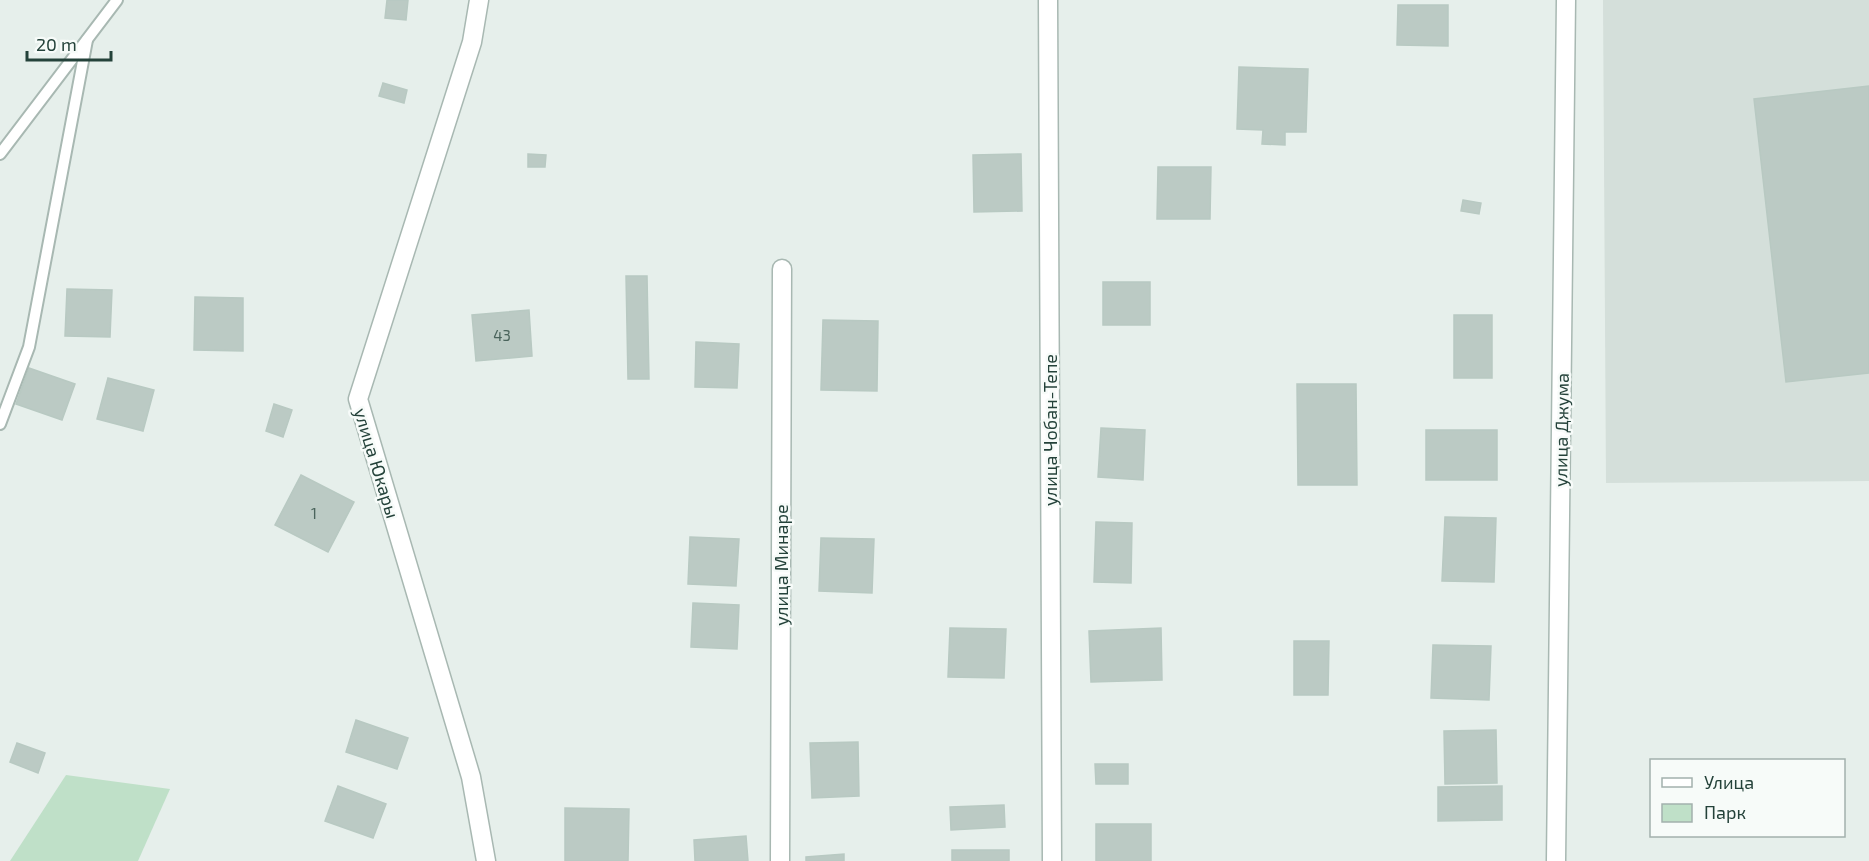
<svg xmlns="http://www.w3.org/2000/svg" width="1869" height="861" viewBox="0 0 1869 861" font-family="'Exo 2',sans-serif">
<rect width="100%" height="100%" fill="#e6efeb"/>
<!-- built -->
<polygon fill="#d4dfda" points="1603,0 1869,0 1869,481 1606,483"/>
<!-- green -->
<polygon fill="#bfe0c8" points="66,775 170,789 138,861 10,861"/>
<!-- building -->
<g fill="#bbcac4" stroke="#b8c9c2" stroke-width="1.5">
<polygon points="387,0 408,0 406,20 385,18"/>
<polygon points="1398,5 1448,5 1448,46 1397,45"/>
<polygon points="1239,67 1308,69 1306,132 1285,132 1285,145 1262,144 1263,130 1237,129"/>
<polygon points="383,83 407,90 404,103 379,96"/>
<polygon points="1869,86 1869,373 1786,382 1754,99"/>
<polygon points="528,154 546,155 545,167 528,167"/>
<polygon points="1021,154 1022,211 974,212 973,155"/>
<polygon points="1158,167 1211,167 1210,219 1157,219"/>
<polygon points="1463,200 1481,203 1479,214 1461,211"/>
<polygon points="626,276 647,276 649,379 628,379"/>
<rect x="1103" y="282" width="47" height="43"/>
<polygon points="67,289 112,290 110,337 65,336"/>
<polygon points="195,297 243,298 243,351 194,350"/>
<polygon points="529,310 532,356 476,361 472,315"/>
<rect x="1454" y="315" width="38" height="63"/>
<polygon points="823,320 878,321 877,391 821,390"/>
<polygon points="696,342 739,344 737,388 695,387"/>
<polygon points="29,368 75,384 62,420 16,404"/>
<polygon points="108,378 154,390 143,431 97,419"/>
<polygon points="1297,384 1356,384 1357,485 1298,485"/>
<polygon points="274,404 292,410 283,437 266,431"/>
<polygon points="1101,428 1145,430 1143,480 1098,477"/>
<rect x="1426" y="430" width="71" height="50"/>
<polygon points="301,475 354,502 328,552 275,525"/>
<polygon points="1445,517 1496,518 1494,582 1442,581"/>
<polygon points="1096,522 1132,523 1131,583 1094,582"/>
<polygon points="690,537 739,539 736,586 688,584"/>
<polygon points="821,538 874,539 872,593 819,591"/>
<polygon points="693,603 739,605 737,649 691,647"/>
<polygon points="950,628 1006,629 1004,678 948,677"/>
<polygon points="1161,628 1162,680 1091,682 1089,631"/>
<polygon points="1294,641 1329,641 1328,695 1294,695"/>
<polygon points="1433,645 1491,646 1489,700 1431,698"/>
<polygon points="356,720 408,738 397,769 346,752"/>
<polygon points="1496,730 1497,783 1445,784 1444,731"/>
<polygon points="858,742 859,796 812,798 810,743"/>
<polygon points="17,743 45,753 38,773 10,762"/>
<polygon points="1095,764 1128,764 1128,784 1096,784"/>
<polygon points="338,786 386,804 373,838 325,821"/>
<polygon points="1502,786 1502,820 1438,821 1438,787"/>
<polygon points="1004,805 1005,827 951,830 950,807"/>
<polygon points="565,808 629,809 628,861 565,861"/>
<rect x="1096" y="824" width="55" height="37"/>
<polygon points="746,836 748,861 695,861 694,840"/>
<rect x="952" y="850" width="57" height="11"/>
<polygon points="844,854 844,861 806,861 806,857"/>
</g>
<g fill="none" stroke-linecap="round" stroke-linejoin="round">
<defs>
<g id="service">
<polyline points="0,154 117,0"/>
<polyline points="0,424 29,347 87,40"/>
</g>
<g id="minor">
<polyline points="479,0 472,42 358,399 471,777 486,861"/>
<polyline points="1048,0 1052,861"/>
<polyline points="780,861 782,269"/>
<polyline points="1556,861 1566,0"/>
</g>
</defs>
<!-- service casing -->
<use href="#service" stroke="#a8b8b2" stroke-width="14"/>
<!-- minor casing -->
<use href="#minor" stroke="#a8b8b2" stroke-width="21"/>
<!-- service -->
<use href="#service" stroke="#fff" stroke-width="10"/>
<!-- minor -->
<use href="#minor" stroke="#fff" stroke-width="18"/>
</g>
<g text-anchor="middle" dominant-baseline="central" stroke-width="5" stroke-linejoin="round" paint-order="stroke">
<!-- number labels -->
<g font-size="15" fill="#4a645c">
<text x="502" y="335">43</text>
<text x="314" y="513">1</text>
</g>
<!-- street labels -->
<g font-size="18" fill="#24423a" stroke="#f7fbf9">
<text transform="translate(1050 430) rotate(-90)">улица Чобан-Тепе</text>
<text transform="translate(1561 430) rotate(-89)">улица Джума</text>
<text transform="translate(377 463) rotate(73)">улица Юкары</text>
<text transform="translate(781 565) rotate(-90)">улица Минаре</text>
</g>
</g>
<!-- legend -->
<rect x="1650" y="759" width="195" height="78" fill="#f7fbf9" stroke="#a3b1ad" stroke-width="1.5"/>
<rect x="1662" y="778" width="30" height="9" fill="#ffffff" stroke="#a3b1ad" stroke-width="1.5"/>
<text x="1704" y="789" font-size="18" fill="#24423a">Улица</text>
<rect x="1662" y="804" width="30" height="18" fill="#bfe0c8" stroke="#a3b1ad" stroke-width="1.5"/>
<text x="1704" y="819" font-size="18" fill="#24423a">Парк</text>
<!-- scale -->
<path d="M27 51v9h84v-9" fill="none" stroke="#24423a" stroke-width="3"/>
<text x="36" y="51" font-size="18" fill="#24423a" stroke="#f7fbf9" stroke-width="4.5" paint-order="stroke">20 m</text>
</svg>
